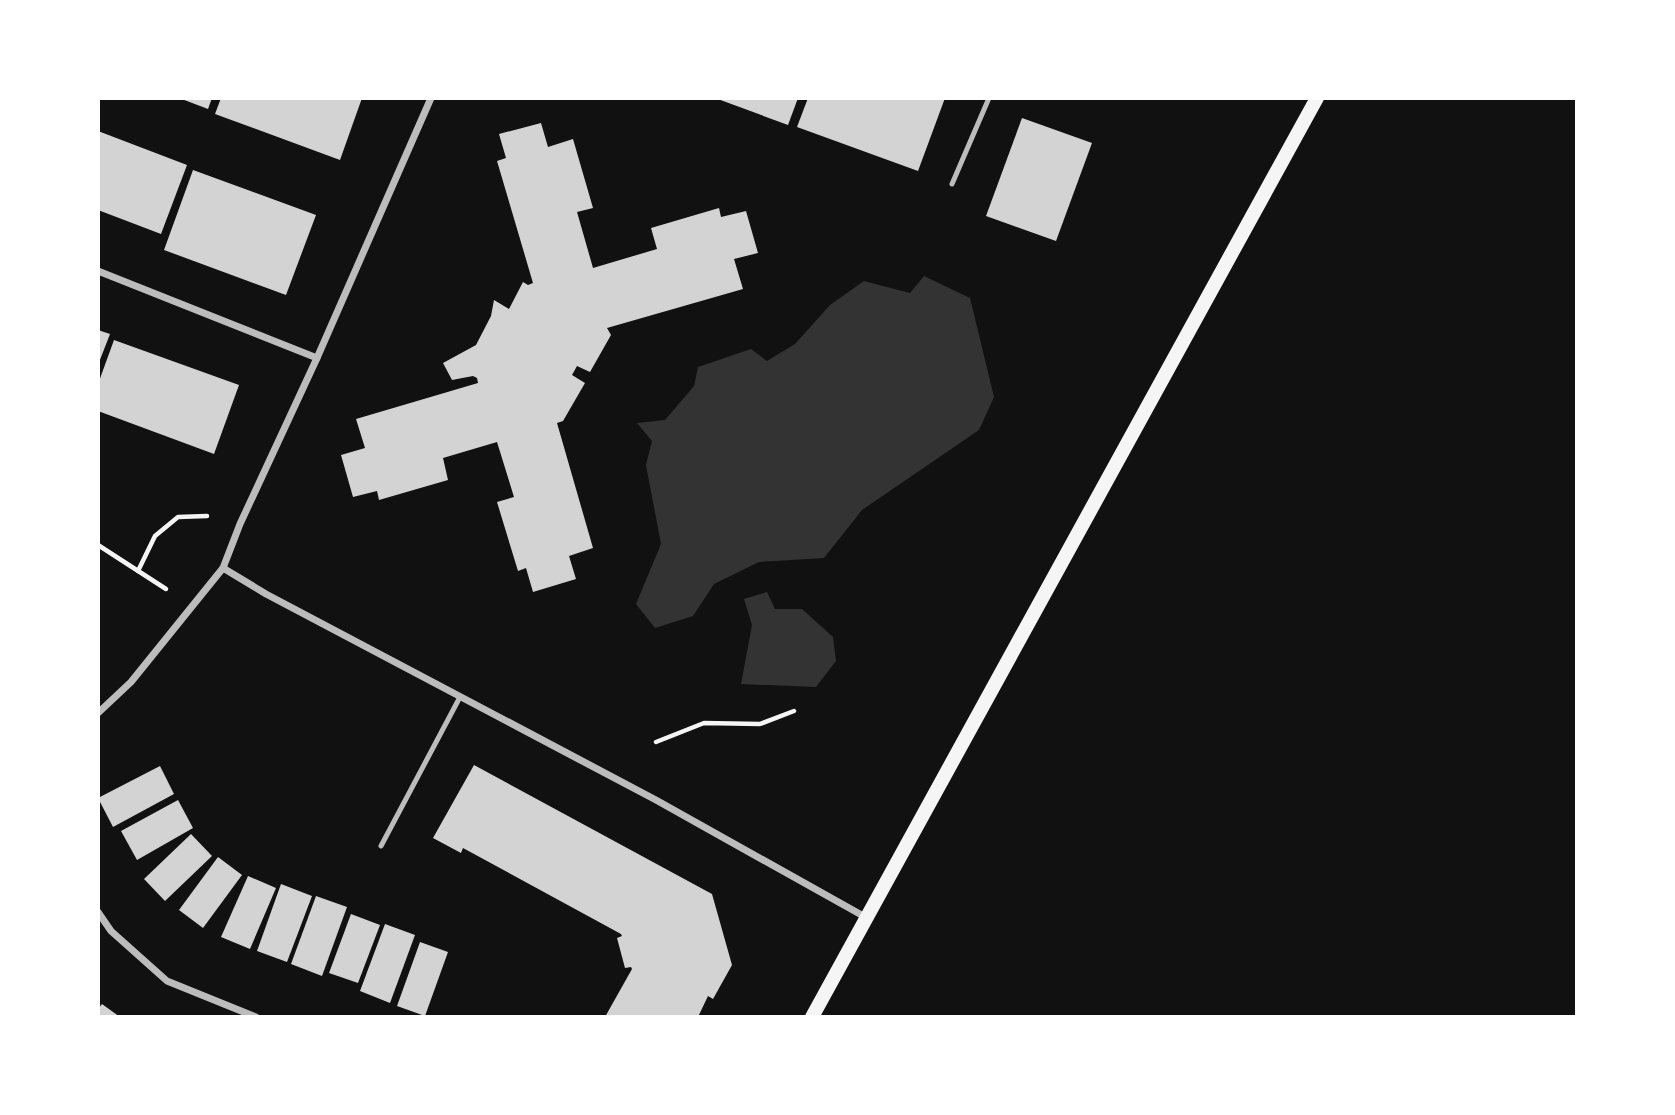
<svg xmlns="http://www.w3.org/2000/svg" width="1675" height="1115" viewBox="0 0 1675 1115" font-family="Cabin,sans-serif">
<rect width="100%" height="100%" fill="#111"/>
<!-- water -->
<g fill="#333">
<polygon points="924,276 970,298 994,397 979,430 862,510 824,558 759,562 714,584 693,616 655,628 636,604 661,544 646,465 652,441 637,423 665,420 694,386 698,367 751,349 767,361 795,344 830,305 864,281 910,293"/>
<polygon points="767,592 775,609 802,609 833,637 836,661 816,687 741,684 752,625 744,599"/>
</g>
<!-- building -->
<g fill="#d3d3d3">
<polygon points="179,98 212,98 208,109"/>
<polygon points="221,98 362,98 340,160 215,114"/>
<polygon points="715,98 798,98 788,125"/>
<polygon points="808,98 945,98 918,171 797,127"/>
<polygon points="1022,118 1092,143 1056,241 986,216"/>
<polygon points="541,123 548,147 573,139 593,208 577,212 593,268 657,249 651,228 719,208 721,217 746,211 758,253 734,259 743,289 607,328 611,335 590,372 577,366 572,375 585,383 563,421 557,423 593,548 569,556 576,579 533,592 526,568 518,571 497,502 514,497 497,442 443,458 448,480 379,500 377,491 353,497 341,455 365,448 356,419 478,383 477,378 473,376 452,380 443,363 476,345 491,316 494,300 509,309 523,282 528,285 533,283 497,161 506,158 499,134"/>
<polygon points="98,131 187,165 161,234 98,210"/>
<polygon points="193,170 316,215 286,295 164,250"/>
<polygon points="98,330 110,334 98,365"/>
<polygon points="114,340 239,385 214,454 98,411 98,384"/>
<polygon points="474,765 712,894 732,965 713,999 708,996 698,1017 605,1017 632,969 631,967 625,968 617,938 622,936 621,934 463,848 461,853 433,838"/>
<polygon points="160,766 174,794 113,827 98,798"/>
<polygon points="178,800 193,828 137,860 121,831"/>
<polygon points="191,834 212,856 165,901 144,879"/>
<polygon points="218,857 242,875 203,928 179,910"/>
<polygon points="248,876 276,888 250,949 221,937"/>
<polygon points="281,884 312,896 287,962 257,951"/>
<polygon points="316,896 347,907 322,976 291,964"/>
<polygon points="351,914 380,925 358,983 329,973"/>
<polygon points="385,924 415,935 390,1003 360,991"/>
<polygon points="420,942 448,952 425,1016 397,1006"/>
<polygon points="102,1004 120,1017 98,1017 98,1009"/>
</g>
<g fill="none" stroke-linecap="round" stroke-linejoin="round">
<!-- path -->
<g stroke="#f5f5f5" stroke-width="4.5">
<polyline points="98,545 166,589"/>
<polyline points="138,571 155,536 178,517 207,516"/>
<polyline points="656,742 704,723 760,724 794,711"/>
</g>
<!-- service -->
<g stroke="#bcbcbc" stroke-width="5">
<polyline points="952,184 989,98"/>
<polyline points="381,846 460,697"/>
</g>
<!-- minor -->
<g stroke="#bcbcbc" stroke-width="7">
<polyline points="98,271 317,358"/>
<polyline points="223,568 266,594 656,800 867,918"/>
<polyline points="98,713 131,682 223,568 240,524 317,358 431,98"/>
<polyline points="98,912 111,931 167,981 256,1017"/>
</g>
<!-- secondary -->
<polyline stroke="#f5f5f5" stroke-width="14" points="812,1017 1317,98"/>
</g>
<!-- border -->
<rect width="1675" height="1115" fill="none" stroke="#ffffff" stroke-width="200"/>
</svg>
